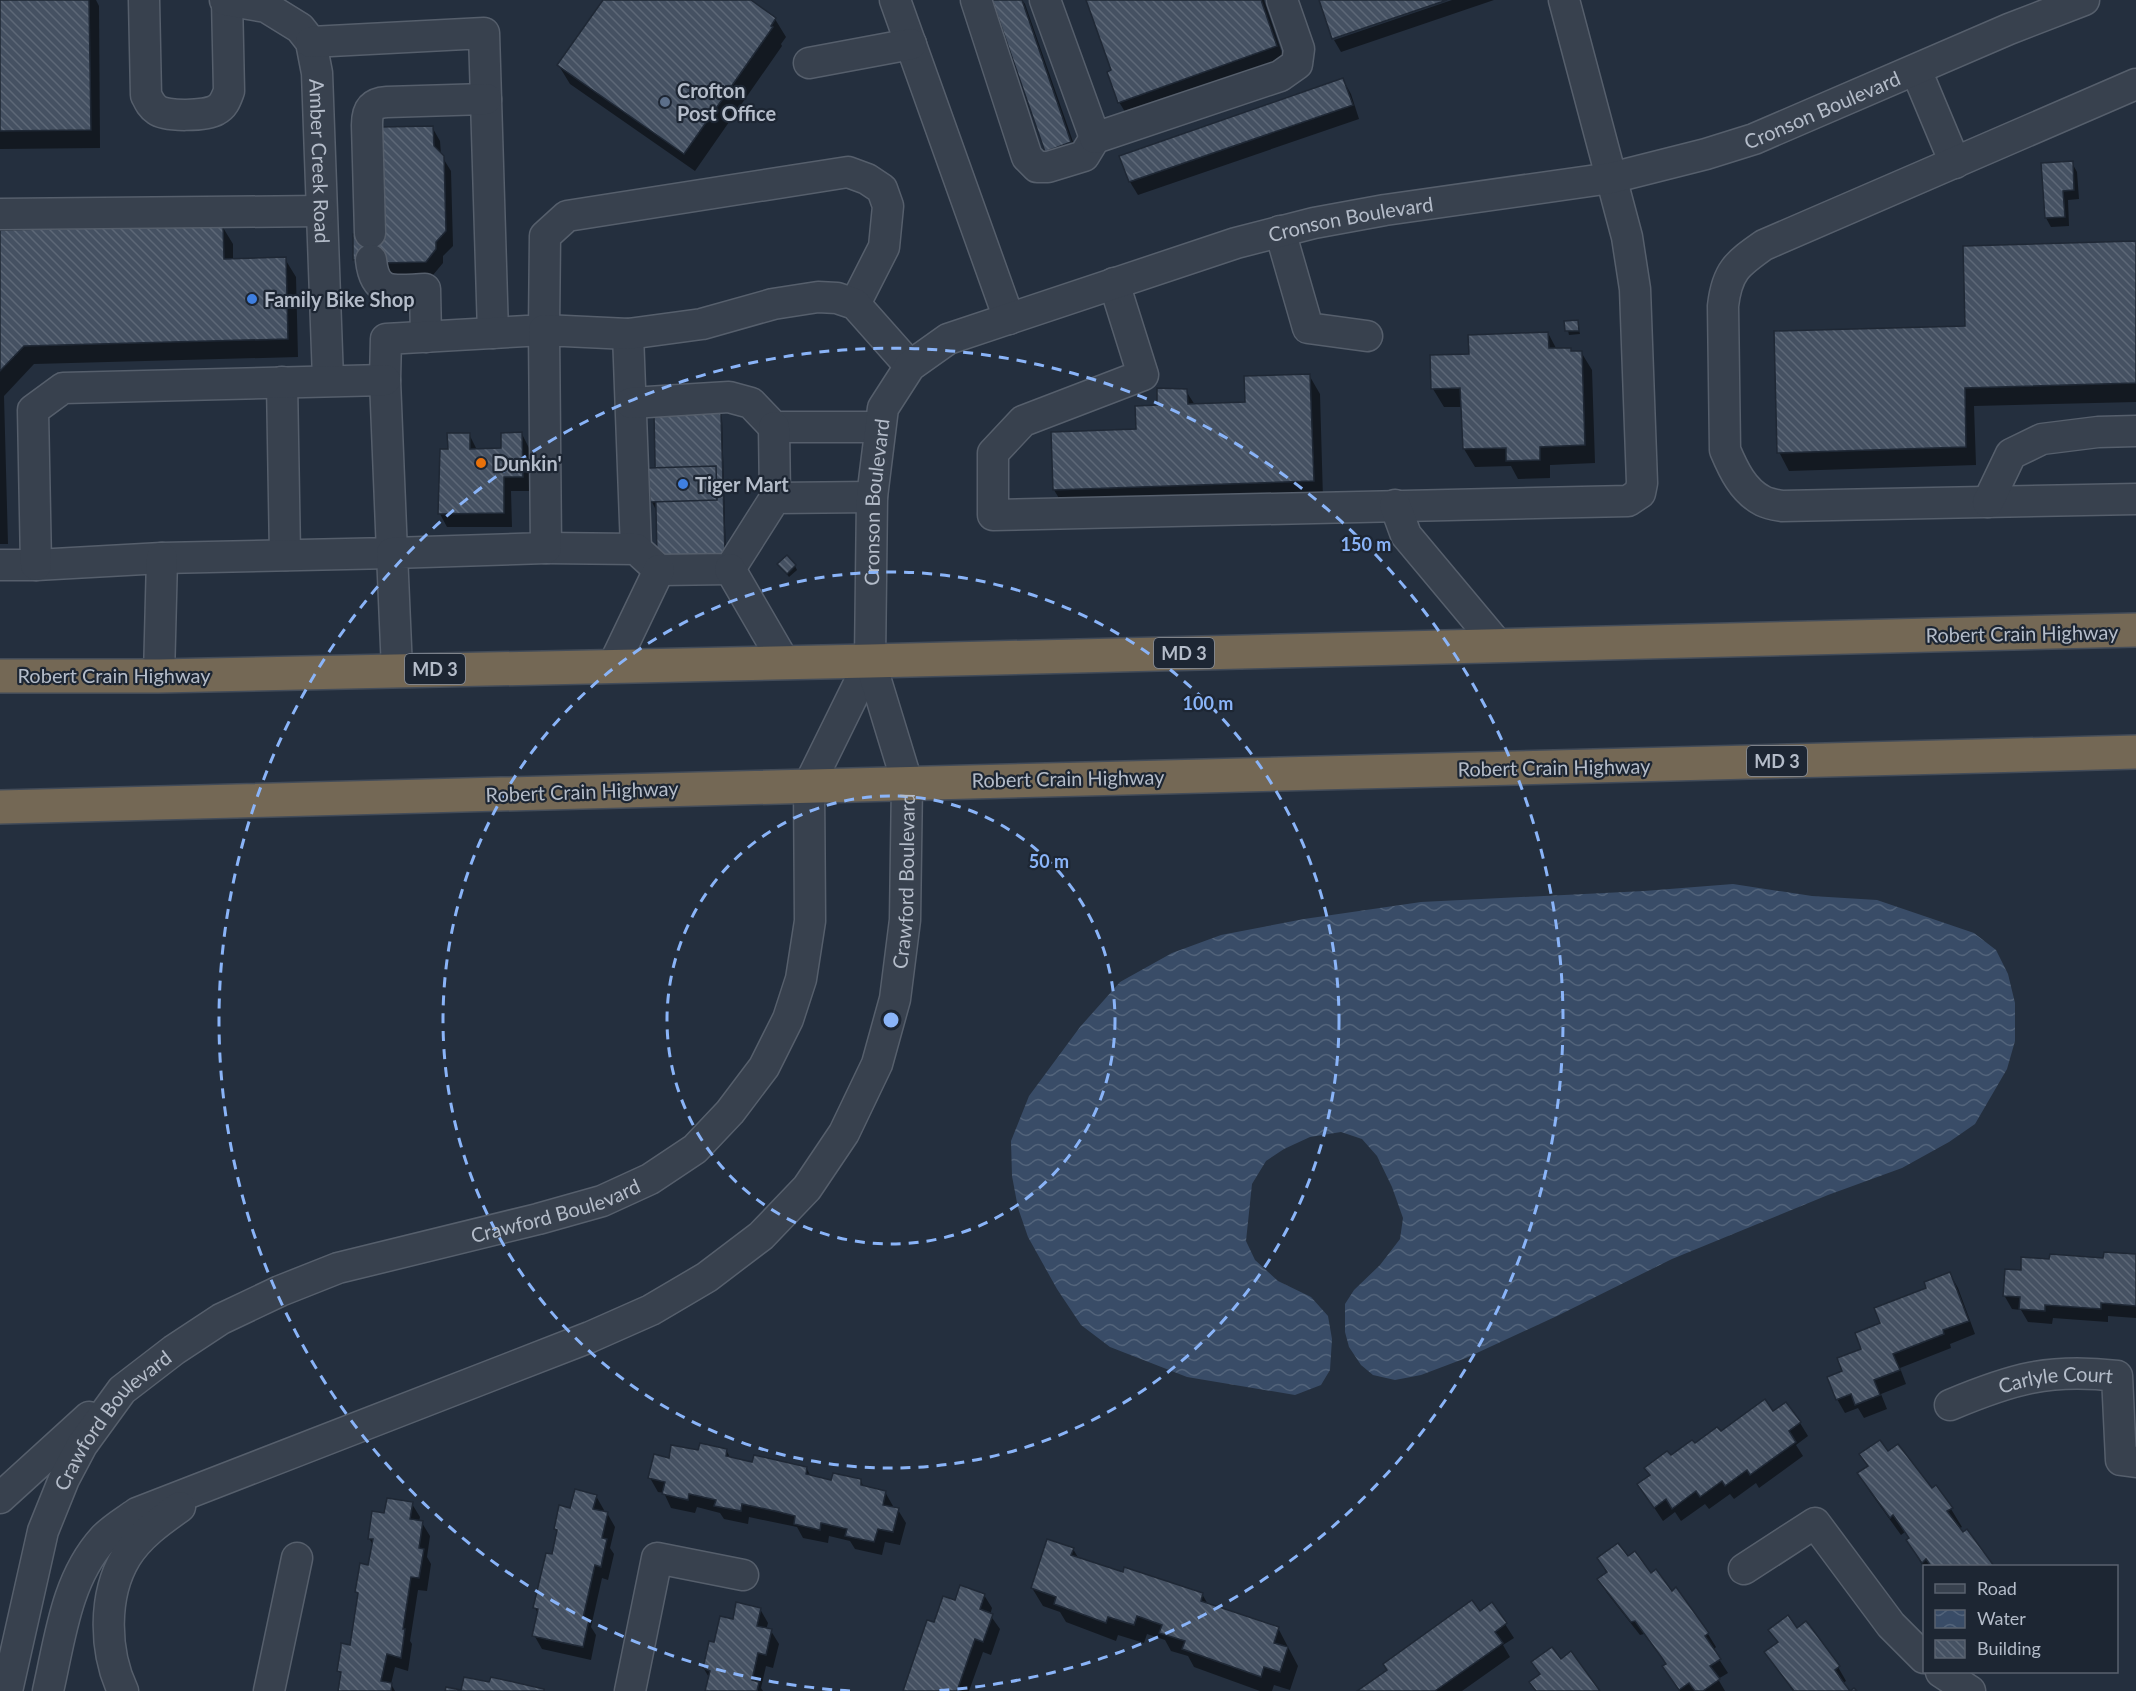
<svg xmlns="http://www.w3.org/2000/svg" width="2136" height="1691" viewBox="0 0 2136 1691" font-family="Lato,sans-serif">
<defs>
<pattern id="water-waves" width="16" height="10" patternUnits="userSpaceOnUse" patternTransform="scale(1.5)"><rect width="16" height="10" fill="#394c67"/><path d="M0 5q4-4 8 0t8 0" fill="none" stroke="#53647b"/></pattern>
<pattern id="building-back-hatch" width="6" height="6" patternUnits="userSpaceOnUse" patternTransform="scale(1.5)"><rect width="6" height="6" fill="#455162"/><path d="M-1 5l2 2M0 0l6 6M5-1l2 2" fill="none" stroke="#5d6877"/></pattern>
</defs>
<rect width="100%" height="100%" fill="#242f3e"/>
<!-- water -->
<polygon fill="url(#water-waves)" points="1733,884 1812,896 1877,900 1974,933 1996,950 2008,974 2015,1003 2015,1041 2007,1069 1975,1124 1949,1142 1902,1168 1828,1195 1672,1259 1557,1316 1466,1358 1421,1375 1395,1380 1373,1375 1361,1365 1349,1347 1345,1332 1345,1304 1354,1290 1380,1265 1400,1239 1403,1218 1392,1187 1377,1156 1362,1139 1341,1132 1310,1137 1284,1149 1266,1161 1252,1184 1246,1241 1255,1260 1278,1281 1311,1297 1328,1316 1332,1339 1330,1370 1321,1385 1295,1395 1187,1377 1110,1347 1081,1325 1057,1289 1028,1237 1018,1208 1012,1176 1011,1141 1029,1096 1080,1027 1120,982 1172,953 1221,935 1304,919 1421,902 1644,891"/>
<!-- shadow -->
<g fill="#0007">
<polygon points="0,0 96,0 99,6 100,148 0,149"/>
<polygon points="605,0 748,0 775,19 786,37 781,44 782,46 695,171 570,84 559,66"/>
<polygon points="993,0 1022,0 1025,4 1078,156 1054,165 1046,151"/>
<polygon points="1088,0 1264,0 1286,65 1130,120 1119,102 1113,71"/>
<polygon points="1452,0 1494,0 1341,52 1334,40"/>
<polygon points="1343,80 1351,94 1359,119 1138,195 1130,182"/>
<polygon points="432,127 440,141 441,155 451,171 453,246 443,256 443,263 433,275 392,276 363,273 355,260"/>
<polygon points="2072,163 2077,172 2079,199 2068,200 2069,226 2051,227 2046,218 2043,164"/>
<polygon points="222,226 233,244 233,260 285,259 296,277 298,357 34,364 4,396 8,544 0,544 0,232"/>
<polygon points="2136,243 2136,402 1974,406 1976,465 1789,471 1779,452 1966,327"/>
<polygon points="1577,321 1580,334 1569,335 1566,322"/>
<polygon points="1548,333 1557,350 1570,349 1572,353 1581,352 1592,370 1595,463 1550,465 1550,478 1518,479 1511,466 1475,467 1464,449 1463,407 1444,407 1433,389 1470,355"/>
<polygon points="1309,375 1320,394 1323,499 1065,508 1054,490 1138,430 1159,407 1186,391 1195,405 1246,403"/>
<polygon points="720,414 722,418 726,559 657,512 652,502 656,469"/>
<polygon points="469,434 477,450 503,450 522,434 529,448 530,491 511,491 512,527 447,527 440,514 449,451"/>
<polygon points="779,564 795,566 797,570 789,577"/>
<polygon points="2136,1256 2136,1318 2108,1316 2108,1322 2053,1318 2052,1324 2028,1322 2021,1310 2012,1309 2004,1295 2022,1272"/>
<polygon points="1950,1274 1958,1288 1975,1334 1950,1344 1951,1348 1900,1368 1906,1384 1881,1394 1887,1409 1864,1418 1858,1408 1845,1413 1837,1399 1844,1372 1882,1324"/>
<polygon points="1773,1413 1800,1423 1808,1436 1796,1445 1803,1456 1759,1488 1756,1483 1734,1499 1730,1494 1709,1509 1705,1504 1681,1521 1675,1512 1663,1521 1639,1485 1670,1457 1720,1433"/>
<polygon points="726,1450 731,1459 753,1464 807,1469 811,1477 833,1481 860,1480 864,1487 885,1492 893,1506 893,1508 898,1510 906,1523 900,1545 885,1542 882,1555 855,1549 850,1541 829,1536 828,1543 803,1538 797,1527 749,1517 748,1524 724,1519 720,1513 697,1507 695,1513 671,1508 664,1493 658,1492 650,1478 670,1459 699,1452"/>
<polygon points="1887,1453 1951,1509 1962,1527 1958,1529 1963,1535 1967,1531 1992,1566 1924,1566 1924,1568 1908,1541 1909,1539 1905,1532 1901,1535 1870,1492 1859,1474 1868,1466 1861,1455"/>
<polygon points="596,1496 604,1510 603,1513 607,1513 615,1527 610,1548 614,1554 608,1580 602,1578 591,1627 596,1635 591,1660 542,1649 534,1635 539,1615 535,1608 553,1556 558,1534 555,1529 572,1510"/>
<polygon points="412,1504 420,1517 419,1522 422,1523 430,1536 427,1557 431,1564 427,1591 418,1590 410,1641 412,1644 408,1671 395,1667 391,1684 395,1691 340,1691 342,1677 339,1671 351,1646 359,1596 357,1592 370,1566 373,1545 369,1538 386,1515"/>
<polygon points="1073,1549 1079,1559 1124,1574 1202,1594 1209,1606 1278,1628 1298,1666 1290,1690 1274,1685 1272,1691 1260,1691 1194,1667 1188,1656 1171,1651 1165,1640 1147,1634 1144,1643 1118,1635 1116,1641 1066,1622 1060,1612 1043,1606 1032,1588"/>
<polygon points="1627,1558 1651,1575 1671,1593 1708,1634 1716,1647 1713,1650 1728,1673 1718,1679 1725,1691 1680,1691 1672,1680 1667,1665 1644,1634 1640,1635 1607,1593 1599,1579 1607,1574 1599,1559"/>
<polygon points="984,1595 992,1608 990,1615 1000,1629 991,1655 983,1652 969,1691 904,1691 934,1624 956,1601"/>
<polygon points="1492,1604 1514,1638 1503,1645 1510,1657 1462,1691 1359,1691"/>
<polygon points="760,1609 768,1623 766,1630 771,1631 779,1644 773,1668 766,1666 761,1688 763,1691 707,1691 710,1679 704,1669 710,1643 716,1644 734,1621"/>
<polygon points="1797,1630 1838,1667 1846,1681 1843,1683 1849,1691 1793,1691 1766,1652 1778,1643 1770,1631"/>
</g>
<!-- building -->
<g fill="url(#building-back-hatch)" stroke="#1f2835" stroke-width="1.5">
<polygon points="0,0 89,0 91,130 0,131"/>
<polygon points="603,0 751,0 776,18 771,26 773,27 684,154 557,65"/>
<polygon points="992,0 1022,0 1071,142 1045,152"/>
<polygon points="1086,0 1261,0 1277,46 1118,103 1107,72 1111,70"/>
<polygon points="1319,0 1447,0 1332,39"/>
<polygon points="1343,78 1353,105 1129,182 1119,156"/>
<polygon points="433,126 434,146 444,156 446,231 436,242 436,249 426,262 383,263 383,259 353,260 353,234 381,233 379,127"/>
<polygon points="2073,161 2074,190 2063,191 2065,217 2045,218 2041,163"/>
<polygon points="223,225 224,259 286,257 288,339 24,346 0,371 0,230"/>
<polygon points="2136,241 2136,383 1965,388 1966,447 1777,453 1774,331 1965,326 1963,246"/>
<polygon points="1578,320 1579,331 1565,331 1564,321"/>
<polygon points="1548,332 1549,348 1571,348 1571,351 1582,351 1585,445 1540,447 1540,460 1506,461 1506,448 1463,449 1460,388 1431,389 1430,355 1469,354 1468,335"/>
<polygon points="1310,374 1314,481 1053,490 1051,432 1136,429 1135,406 1157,405 1157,388 1187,389 1188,404 1245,402 1244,376"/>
<polygon points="721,412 725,555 657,557 654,414"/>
<polygon points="522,432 523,477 504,477 504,513 438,514 440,449 448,449 447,433 470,433 470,449 501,448 501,433"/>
<polygon points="716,466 717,500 650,502 648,468"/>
<polygon points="787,555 796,565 787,574 777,564"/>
<polygon points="2104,1252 2136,1254 2136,1306 2101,1303 2101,1309 2045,1305 2045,1311 2019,1309 2020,1297 2003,1296 2005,1269 2021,1270 2021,1257 2049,1259 2050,1254 2103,1258"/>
<polygon points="1950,1272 1969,1321 1943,1330 1944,1334 1893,1354 1900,1370 1874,1380 1880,1395 1855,1405 1851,1394 1836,1400 1827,1377 1842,1371 1837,1358 1861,1349 1855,1333 1880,1323 1874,1308 1926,1288 1924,1282"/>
<polygon points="1765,1399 1773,1411 1786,1402 1801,1422 1789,1431 1796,1442 1750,1475 1747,1470 1725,1486 1722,1481 1700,1497 1696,1491 1672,1509 1666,1499 1654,1508 1637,1484 1650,1475 1644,1468 1667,1451 1671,1455 1692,1440 1695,1443 1717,1427 1721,1431"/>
<polygon points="1880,1440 1888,1451 1898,1444 1932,1488 1936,1485 1953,1508 1947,1511 1963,1532 1967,1529 1994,1566 1931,1566 1926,1559 1922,1563 1906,1540 1909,1538 1898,1522 1893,1515 1890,1518 1857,1473 1868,1466 1859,1454"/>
<polygon points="700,1443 727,1449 726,1456 752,1462 754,1455 807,1467 806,1474 831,1480 833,1473 861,1479 861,1485 886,1491 883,1505 899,1508 893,1532 878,1529 874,1542 845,1536 847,1529 821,1523 820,1530 794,1524 795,1516 775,1511 742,1504 741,1511 714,1506 716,1500 689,1494 688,1500 662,1494 665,1482 648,1478 654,1454 669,1458 671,1445 698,1450"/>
<polygon points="575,1489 597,1495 593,1509 608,1512 602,1538 607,1539 603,1557 601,1567 595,1565 583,1618 589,1620 583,1647 532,1636 538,1609 533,1608 546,1553 552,1554 557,1530 554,1529 559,1505 570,1508"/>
<polygon points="387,1498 413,1502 410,1519 423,1521 419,1548 424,1549 419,1578 411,1577 403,1629 405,1629 401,1658 387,1654 381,1681 392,1683 391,1691 338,1691 341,1672 337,1671 341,1647 341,1643 350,1645 358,1593 355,1592 360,1563 368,1565 373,1539 368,1539 372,1511 384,1513"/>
<polygon points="1047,1539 1074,1548 1071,1555 1123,1572 1124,1567 1203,1593 1201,1601 1279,1627 1274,1643 1288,1647 1280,1672 1264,1667 1261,1677 1182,1649 1185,1641 1159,1633 1162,1625 1137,1616 1134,1625 1108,1617 1106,1623 1054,1604 1056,1597 1031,1588"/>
<polygon points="1618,1543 1628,1556 1635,1551 1651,1573 1656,1569 1672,1591 1676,1587 1709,1633 1705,1636 1721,1659 1710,1666 1720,1679 1703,1691 1695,1691 1689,1683 1679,1690 1662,1666 1666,1664 1662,1658 1635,1621 1631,1622 1597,1579 1607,1572 1597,1558"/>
<polygon points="960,1585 985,1594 980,1609 993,1614 983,1642 975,1639 957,1691 903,1691 927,1620 934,1622 943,1596 955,1600"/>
<polygon points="1472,1600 1480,1611 1492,1602 1507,1623 1495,1632 1503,1643 1435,1691 1357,1691 1387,1670 1383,1664"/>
<polygon points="736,1602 761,1608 757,1626 772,1629 766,1655 758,1653 752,1680 759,1682 757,1691 705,1691 710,1671 703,1668 709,1641 714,1642 720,1616 733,1619"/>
<polygon points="1788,1615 1797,1628 1806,1621 1810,1626 1840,1666 1835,1670 1841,1679 1850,1691 1854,1688 1857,1691 1794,1691 1764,1652 1778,1642 1768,1630"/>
<polygon points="1552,1647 1561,1659 1571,1651 1600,1691 1536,1691 1529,1682 1540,1674 1531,1662"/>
<polygon points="464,1677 489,1682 491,1677 544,1689 544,1691 445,1691 446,1687 461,1690"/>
</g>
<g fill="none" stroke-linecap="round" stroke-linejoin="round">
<defs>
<g id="minor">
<path d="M144,0L146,95C149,101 151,106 157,110C166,117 206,116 216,110C224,106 226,99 229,91L227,0"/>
<path id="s1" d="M225,0L266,7L300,28L311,42L317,73L328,380"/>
<polyline points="895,0 1009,319"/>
<polyline points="976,0 1027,157 1037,167 1048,167 1084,156 1095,138"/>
<polyline points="1045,0 1095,138 1280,76 1297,64 1299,49 1282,0"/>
<polyline points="311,42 484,33 493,333"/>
<polyline points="809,63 911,44"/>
<polyline points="1916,70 1955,163"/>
<path d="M2136,84L1764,245C1737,264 1727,271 1723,306L1725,450C1733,469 1743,491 1763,501C1769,504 1776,505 1782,506L2136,499"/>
<polyline points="0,214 321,211"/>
<polyline points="1280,231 1308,328 1367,336"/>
<path d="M370,233L367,125C367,110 371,103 387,102L486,99"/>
<path d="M371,260C375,297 395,290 425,289L426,337"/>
<polyline points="1114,283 1143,375 1023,421 993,453 993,515 1628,501 1640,493 1642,483 1635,289 1627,237 1564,0"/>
<polyline points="628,334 636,549"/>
<polyline points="282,382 285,555"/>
<polyline points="631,403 729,397 751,403 774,427 880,427"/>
<polyline points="774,427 775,498"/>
<polyline points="1988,502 2011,454 2042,439 2098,432 2136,431"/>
<polyline points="1395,505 1406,535 1498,645"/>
<polyline points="546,548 636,549 659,570 730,569 775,498 872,497"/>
<polyline points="0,565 36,565 162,558 392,553 385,380 386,339 544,330 545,236 567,216 848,172 867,179 882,189 888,206 884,247 855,304"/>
<polyline points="36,565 33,410 63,388 385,380"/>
<polyline points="730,569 784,662"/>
<polyline points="613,666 659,570"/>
<polyline points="397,670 392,553 546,548 544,330 628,334 702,324 773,304 818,297 837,298 855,304 910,366"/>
<polyline points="159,676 162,558"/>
<path id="s2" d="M1950,1405C2012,1379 2049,1368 2117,1376L2121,1460L2136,1462"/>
<polyline points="0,1498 89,1417"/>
<polyline points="1744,1569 1815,1523 1891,1625 1924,1658"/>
<polyline points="1941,1672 1970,1691"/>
<path id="s3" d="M7,1691L43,1531L64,1479L82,1445L122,1390L174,1350L221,1319L280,1291L338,1268L538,1219L602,1201L650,1179L695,1149L730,1112L764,1067L788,1019L801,979L810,921L809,785L870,661"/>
<path id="s4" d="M48,1691C60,1639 66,1580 103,1539C112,1529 126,1521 137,1513L590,1337L651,1310L707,1277L761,1236L807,1188L844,1133L877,1064L895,999L905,920L907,782L870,661L872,497L883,408L910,366L948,339L1236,243L1314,223L1385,210L1611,178L1706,154L1754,139L2009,29L2084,0"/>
<path d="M123,1691C104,1651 103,1595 126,1557C139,1536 160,1521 180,1507"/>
<polyline points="269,1691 297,1558"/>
<polyline points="630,1691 657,1558 743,1575"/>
</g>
<g id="highway">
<polyline points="0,676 159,676 870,661 2136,630"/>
<polyline points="0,807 2136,752"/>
</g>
</defs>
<!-- minor casing -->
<use href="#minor" stroke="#565f6c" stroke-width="33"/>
<!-- highway casing -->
<use href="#highway" stroke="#434c59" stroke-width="36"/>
<!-- minor -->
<use href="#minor" stroke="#38414e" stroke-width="30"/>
<!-- highway -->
<use href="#highway" stroke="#746855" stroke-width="33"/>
</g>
<!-- distance rings -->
<g fill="none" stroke="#8ab4f8" stroke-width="3" stroke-dasharray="10 8">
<circle cx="891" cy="1020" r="224"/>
<circle cx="891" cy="1020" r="448"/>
<path d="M850 1691A672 672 0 1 1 932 1691"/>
</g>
<!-- markers -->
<circle fill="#5c6f8a" stroke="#1d2633" stroke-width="2" cx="665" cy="102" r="6"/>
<g fill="#3f7fe0" stroke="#1d2633" stroke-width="2">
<circle cx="252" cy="299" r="6"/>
<circle cx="683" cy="484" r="6"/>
</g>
<circle fill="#e8710a" stroke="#1d2633" stroke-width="2" cx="481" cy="463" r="6"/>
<g text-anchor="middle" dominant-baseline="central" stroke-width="4.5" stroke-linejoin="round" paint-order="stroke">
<!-- shield labels -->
<g fill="#1d2633" stroke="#878f9c" stroke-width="1.5">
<rect x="1154" y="638" width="60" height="30" rx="4.5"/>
<rect x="405" y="654" width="60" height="30" rx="4.5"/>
<rect x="1747" y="746" width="60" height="30" rx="4.5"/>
</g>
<g font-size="18" font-weight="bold" fill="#b4bcc9">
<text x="1184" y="653">MD 3</text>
<text x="435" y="669">MD 3</text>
<text x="1777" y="761">MD 3</text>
</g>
<!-- poi labels -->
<g font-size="20" font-weight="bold" fill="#b4bcc9" stroke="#1d2633" text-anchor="start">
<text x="677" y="90">Crofton<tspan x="677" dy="23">Post Office</tspan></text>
<text x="264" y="299">Family Bike Shop</text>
<text x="493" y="463">Dunkin'</text>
<text x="695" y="484">Tiger Mart</text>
</g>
<!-- street labels -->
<g font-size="20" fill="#b4bcc9" stroke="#1d2633">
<text stroke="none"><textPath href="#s4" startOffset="2770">Cronson Boulevard</textPath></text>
<text stroke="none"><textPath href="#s1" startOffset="219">Amber Creek Road</textPath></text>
<text stroke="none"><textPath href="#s4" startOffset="2284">Cronson Boulevard</textPath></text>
<text stroke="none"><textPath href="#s4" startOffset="1672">Cronson Boulevard</textPath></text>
<text transform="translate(2022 633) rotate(-1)">Robert Crain Highway</text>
<text x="114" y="675">Robert Crain Highway</text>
<text transform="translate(1554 767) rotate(-1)">Robert Crain Highway</text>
<text transform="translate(1068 778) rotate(-1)">Robert Crain Highway</text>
<text transform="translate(582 791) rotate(-2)">Robert Crain Highway</text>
<text stroke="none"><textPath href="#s4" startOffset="1287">Crawford Boulevard</textPath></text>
<text stroke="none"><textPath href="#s3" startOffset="801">Crawford Boulevard</textPath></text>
<text stroke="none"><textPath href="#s2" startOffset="110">Carlyle Court</textPath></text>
<text stroke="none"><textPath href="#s3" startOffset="297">Crawford Boulevard</textPath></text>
</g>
</g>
<circle cx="891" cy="1020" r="9" fill="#8ab4f8" stroke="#1d2633" stroke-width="3"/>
<g font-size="18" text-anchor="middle" font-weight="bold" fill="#8ab4f8" stroke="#1d2633" stroke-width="4.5" stroke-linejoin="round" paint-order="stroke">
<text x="1366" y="551">150 m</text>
<text x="1208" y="710">100 m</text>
<text x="1049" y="868">50 m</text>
</g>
<!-- legend -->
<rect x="1923" y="1565" width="195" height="108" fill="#1d2633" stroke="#59626f" stroke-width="1.5"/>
<rect x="1935" y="1584" width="30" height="9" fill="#38414e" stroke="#59626f" stroke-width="1.5"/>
<text x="1977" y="1595" font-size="18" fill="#b4bcc9">Road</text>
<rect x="1935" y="1610" width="30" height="18" fill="url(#water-waves)" stroke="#59626f" stroke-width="1.5"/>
<text x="1977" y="1625" font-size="18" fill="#b4bcc9">Water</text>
<rect x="1935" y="1640" width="30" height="18" fill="url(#building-back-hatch)" stroke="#59626f" stroke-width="1.5"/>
<text x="1977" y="1655" font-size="18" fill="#b4bcc9">Building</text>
</svg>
